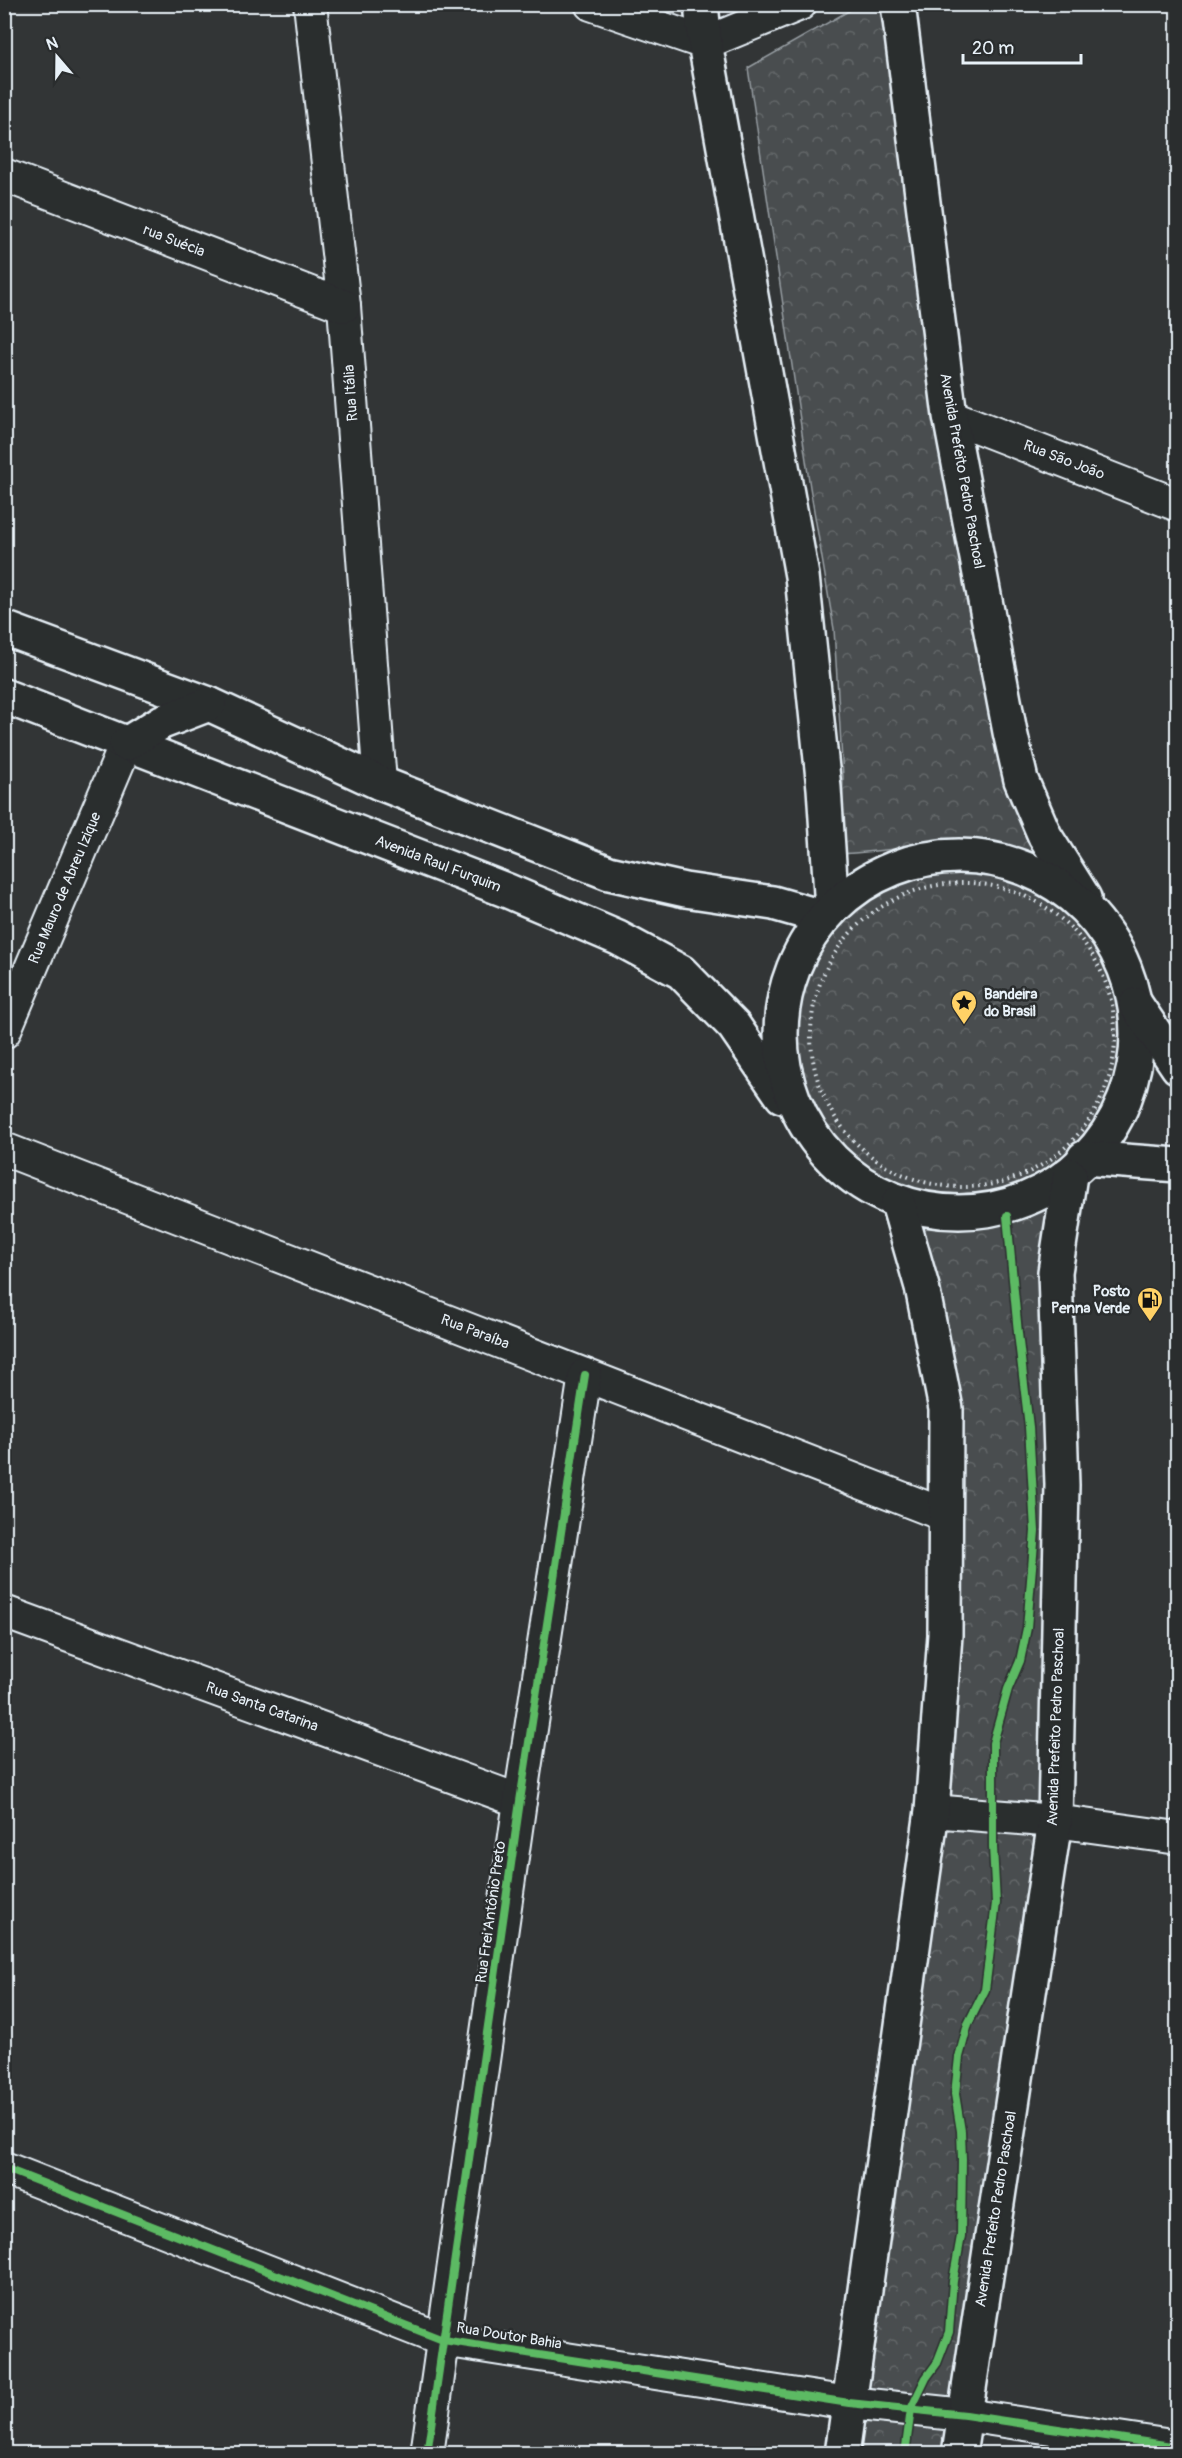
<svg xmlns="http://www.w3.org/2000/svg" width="1182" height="2458" viewBox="0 0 1182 2458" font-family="Pangolin,sans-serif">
<defs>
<pattern id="park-crowns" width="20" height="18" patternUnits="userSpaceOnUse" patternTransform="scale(1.5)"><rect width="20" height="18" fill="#494d4f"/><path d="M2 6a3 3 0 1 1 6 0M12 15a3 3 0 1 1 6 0" fill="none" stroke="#636769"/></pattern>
</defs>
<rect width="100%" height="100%" fill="#323536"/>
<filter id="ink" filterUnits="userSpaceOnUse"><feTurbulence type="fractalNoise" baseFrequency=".0167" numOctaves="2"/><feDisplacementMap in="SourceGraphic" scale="12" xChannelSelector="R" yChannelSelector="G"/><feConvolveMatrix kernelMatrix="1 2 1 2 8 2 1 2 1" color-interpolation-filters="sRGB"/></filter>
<g filter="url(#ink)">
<!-- park -->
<g fill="url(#park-crowns)" stroke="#989fa4" stroke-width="1.5">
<path d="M859,5H880L943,414L1051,873C979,835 918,848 841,854L843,777L834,629L810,487L748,68Z"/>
<circle cx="959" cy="1034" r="170"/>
<polygon points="1060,1191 1040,1807 949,1797 954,1636 909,1215 957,1224 1007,1216 1022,1214"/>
<polygon points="945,1824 1040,1833 953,2400 866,2392"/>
<polygon points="860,2417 949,2427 945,2453 856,2454"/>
</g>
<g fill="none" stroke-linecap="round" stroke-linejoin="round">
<defs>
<g id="street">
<polyline points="310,4 344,306 380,783"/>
<polyline points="591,4 705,43 800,4"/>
<polyline points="4,175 344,306"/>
<polyline points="950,416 1178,505"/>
<polyline points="4,1032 126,744"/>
<polyline points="4,1149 945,1515"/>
<polyline points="4,1612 520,1801"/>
<polyline points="932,1811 1055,1821 1178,1838"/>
<polyline points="4,2168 443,2340 849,2403 965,2415 1178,2447"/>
<polyline points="427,2454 520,1801 585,1375"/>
</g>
<g id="secondary">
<polyline points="701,4 705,43 802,576 824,788 832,909"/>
<polyline points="898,4 950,416 1010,732 1021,780 1045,836 1084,898"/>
<polyline points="4,628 209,704 380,783 609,873 685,890 773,903 822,917"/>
<polyline points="4,696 508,891 618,938 681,972 734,1026 782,1096"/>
<polyline points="126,744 162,722 209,704"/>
<circle cx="959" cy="1034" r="178"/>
<polyline points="1136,1005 1178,1067"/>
<polyline points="1084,1158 1178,1165"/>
<polyline points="842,2454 932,1811 945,1635 946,1409 922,1287 898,1203"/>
<polyline points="959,2454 1055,1821 1062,1485 1055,1272 1070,1175"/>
</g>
</defs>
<!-- street casing -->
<use href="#street" stroke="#e8f1f8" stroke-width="36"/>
<!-- secondary casing -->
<use href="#secondary" stroke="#e8f1f8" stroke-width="38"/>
<!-- path -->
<circle stroke="#e8f1f8" stroke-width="4" stroke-dasharray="1.5 4.5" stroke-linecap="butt" cx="963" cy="1035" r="152"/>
<!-- street -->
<use href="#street" stroke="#2a2d2e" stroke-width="32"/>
<!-- secondary -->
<use href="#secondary" stroke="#2a2d2e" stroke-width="33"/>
<defs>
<g id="cycleway">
<polyline points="4,2168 443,2340 849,2403 965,2415 1178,2447"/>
<polyline points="427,2454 520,1801 585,1375"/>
<polyline points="905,2454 911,2409 926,2378 937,2363 949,2332 953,2281 961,2236 962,2160 961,2131 955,2094 959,2057 968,2024 985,1990 996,1903 993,1847 993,1743 1008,1689 1020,1661 1027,1628 1035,1531 1029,1427 1018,1333 1007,1216"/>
</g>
</defs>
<!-- cycleway casing -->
<use href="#cycleway" stroke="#2a2d2e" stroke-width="11"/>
<!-- cycleway -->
<use href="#cycleway" stroke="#5cba63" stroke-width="8"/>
</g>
</g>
<!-- icons -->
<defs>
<symbol id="sight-pin" viewBox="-11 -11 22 30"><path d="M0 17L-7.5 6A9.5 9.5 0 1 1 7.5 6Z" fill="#ffd166" stroke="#2a2d2e"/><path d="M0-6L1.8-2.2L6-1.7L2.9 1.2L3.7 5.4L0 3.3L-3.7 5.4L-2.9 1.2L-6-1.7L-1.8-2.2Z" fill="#111"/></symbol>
<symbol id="fuel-pin" viewBox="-11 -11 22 30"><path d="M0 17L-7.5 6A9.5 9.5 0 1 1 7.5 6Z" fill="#ffd166" stroke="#2a2d2e"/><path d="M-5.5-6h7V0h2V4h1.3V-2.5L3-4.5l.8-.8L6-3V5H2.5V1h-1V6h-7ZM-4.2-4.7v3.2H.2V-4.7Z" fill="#111"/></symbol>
</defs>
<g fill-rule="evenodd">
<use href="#sight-pin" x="949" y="988" width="30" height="40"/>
<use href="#fuel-pin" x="1135" y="1285" width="30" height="40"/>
</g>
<g text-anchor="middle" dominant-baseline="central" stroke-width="5" stroke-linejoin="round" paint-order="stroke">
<!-- street labels -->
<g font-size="15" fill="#e8f1f8" stroke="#2a2d2e">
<text transform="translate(174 241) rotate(21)">rua Suécia</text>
<text transform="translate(351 393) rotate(-94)">Rua Itália</text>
<text transform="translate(1064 460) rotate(21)">Rua São João</text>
<text transform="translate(962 471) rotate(80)">Avenida Prefeito Pedro Paschoal</text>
<text transform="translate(438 864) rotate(21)">Avenida Raul Furquim</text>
<text transform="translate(65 888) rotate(-67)">Rua Mauro de Abreu Izique</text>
<text transform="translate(475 1332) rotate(21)">Rua Paraíba</text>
<text transform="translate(262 1707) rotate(20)">Rua Santa Catarina</text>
<text transform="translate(1056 1727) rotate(-88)">Avenida Prefeito Pedro Paschoal</text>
<text transform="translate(491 1912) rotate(-82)">Rua Frei Antônio Preto</text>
<text transform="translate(996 2209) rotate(-81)">Avenida Prefeito Pedro Paschoal</text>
<text transform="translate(509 2336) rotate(9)">Rua Doutor Bahia</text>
</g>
<!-- poi labels -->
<g font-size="15" font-weight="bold" fill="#e8f1f8" stroke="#2a2d2e" text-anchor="start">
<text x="984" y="994">Bandeira<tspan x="984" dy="17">do Brasil</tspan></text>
<text x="1130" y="1291" text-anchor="end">Posto<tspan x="1130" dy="17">Penna Verde</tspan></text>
</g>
</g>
<!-- margin -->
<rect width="1182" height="2458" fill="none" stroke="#2a2d2e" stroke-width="24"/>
<rect x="12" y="12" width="1158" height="2434" fill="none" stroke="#e8f1f8" stroke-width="2" filter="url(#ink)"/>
<!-- north arrow -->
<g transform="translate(57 57) rotate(340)" stroke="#2a2d2e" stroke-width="4.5" paint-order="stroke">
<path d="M0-4.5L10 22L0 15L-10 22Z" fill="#e8f1f8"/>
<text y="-9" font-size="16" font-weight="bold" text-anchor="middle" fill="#e8f1f8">N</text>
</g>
<!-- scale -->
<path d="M963 54v9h118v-9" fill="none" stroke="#e8f1f8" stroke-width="3"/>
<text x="972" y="54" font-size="18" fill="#e8f1f8" stroke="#2a2d2e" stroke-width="4.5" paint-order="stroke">20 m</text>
</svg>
